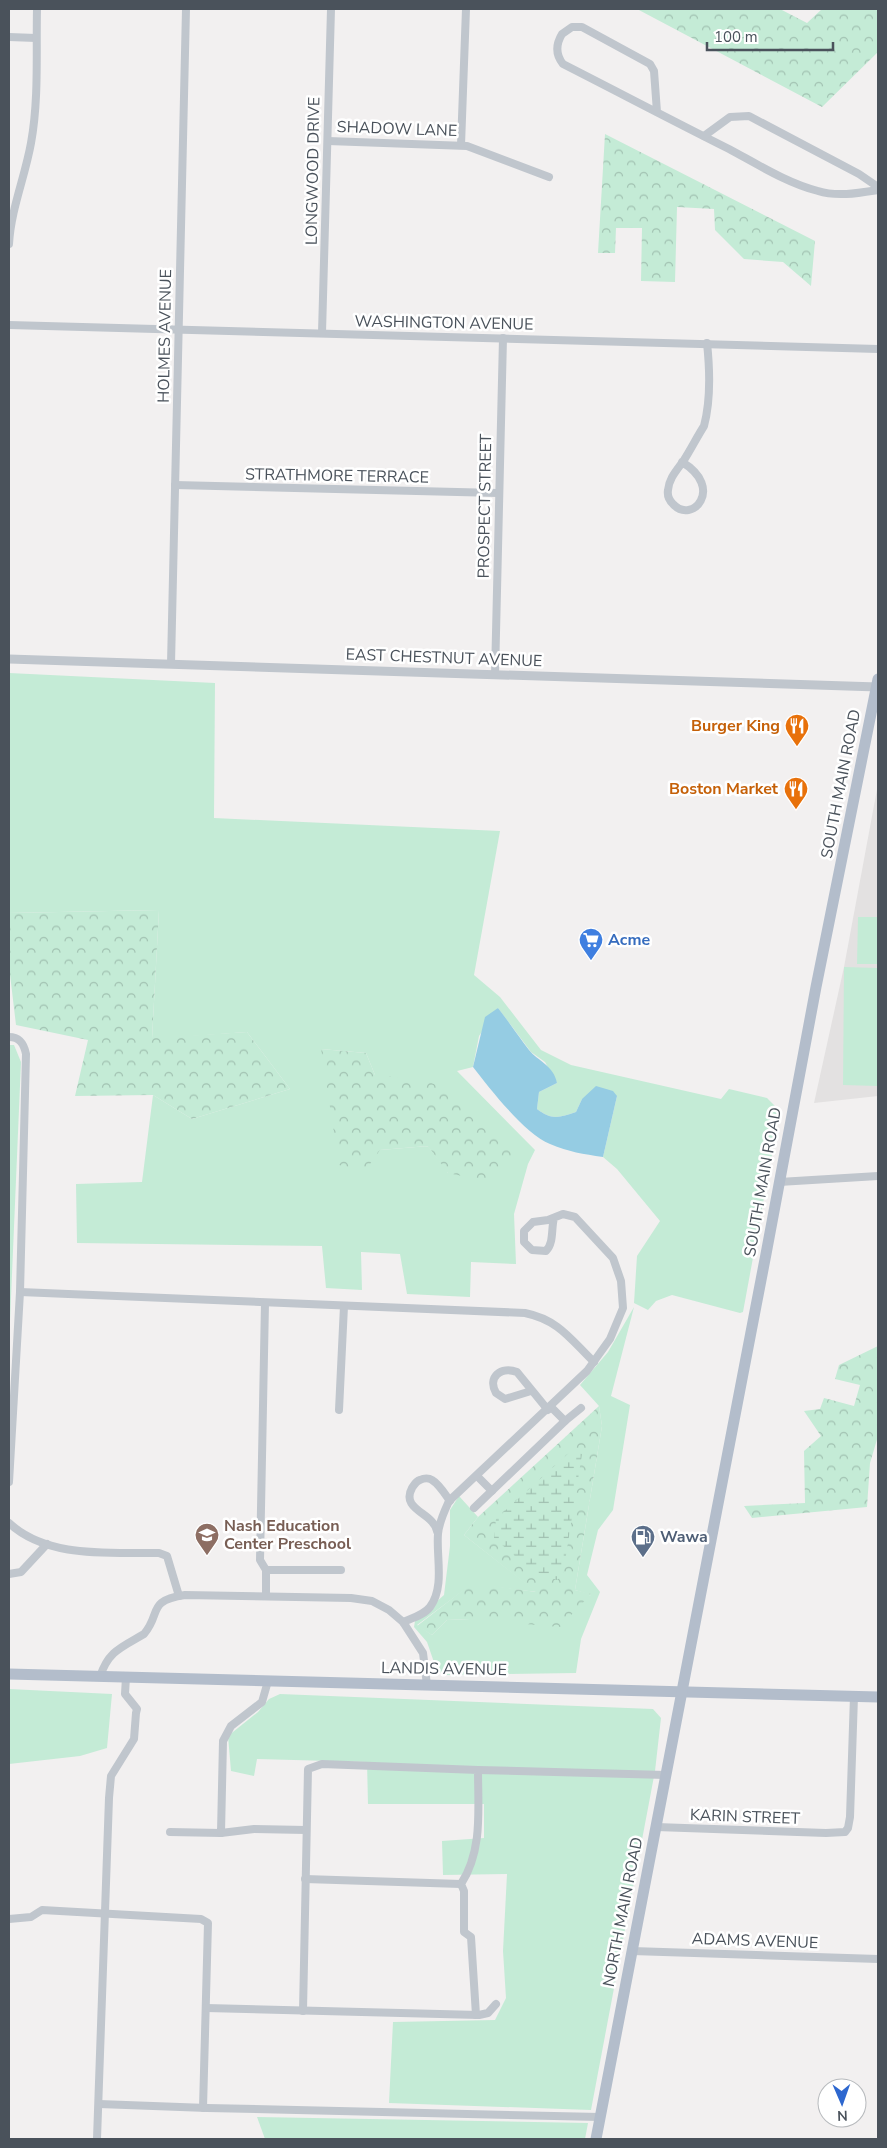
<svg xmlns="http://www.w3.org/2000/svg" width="887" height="2148" viewBox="0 0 887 2148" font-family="'Nunito Sans',sans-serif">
<defs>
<pattern id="forest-crowns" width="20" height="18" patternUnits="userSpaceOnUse" patternTransform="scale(1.25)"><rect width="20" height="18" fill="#c4ebd6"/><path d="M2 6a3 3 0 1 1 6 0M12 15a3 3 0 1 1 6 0" fill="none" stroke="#a1c1b1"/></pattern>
<pattern id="wetland-marsh" width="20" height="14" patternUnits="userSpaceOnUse" patternTransform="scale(1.25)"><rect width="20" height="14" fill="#c4ebd6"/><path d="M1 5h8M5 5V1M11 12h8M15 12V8" fill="none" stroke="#a1c1b1"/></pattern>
</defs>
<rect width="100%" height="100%" fill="#f2f0f0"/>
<!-- education -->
<polygon fill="#e3e1e1" points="878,784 878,1096 814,1103 844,967"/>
<!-- grass -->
<g fill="#c4ebd6" fill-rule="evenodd">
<path d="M9,673L215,683L214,818L500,831L474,975L500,997L541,1050L571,1065L721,1099L729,1089L767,1098L780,1111L743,1312L740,1313L672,1295L656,1301L648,1310L634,1303L637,1256L660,1221L617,1169L603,1157L617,1096L582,1099L576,1112C559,1118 551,1120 537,1109L539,1092L557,1083L545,1062L531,1052L498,1008L479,1036L473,1067L457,1071L535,1150L528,1164L514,1214L516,1264L471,1262L470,1297L407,1294L400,1254L361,1252L362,1290L326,1288L322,1246L77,1243L76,1184L142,1182L153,1095L192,1119L290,1089L247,1032L152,1039L159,910L9,913ZM321,1049L366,1053L375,1075L448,1173L428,1146L380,1150Z"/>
<polygon points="858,917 878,917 878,964 857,964"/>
<polygon points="844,967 878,968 878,1086 843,1085"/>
<polygon points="9,1045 14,1045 21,1062 9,1345"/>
<polygon points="634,1307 611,1396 630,1405 613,1510 598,1530 587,1575 600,1592 581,1639 576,1673 445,1675 437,1671 427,1642 414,1627 415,1621 444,1595 450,1546 450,1510 459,1496 478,1517 464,1535 537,1592 472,1584 417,1625 432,1635 447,1620 470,1619 591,1595 575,1590 602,1426 599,1406 580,1385 608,1352"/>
<polygon points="9,1689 112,1694 107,1748 80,1756 9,1764"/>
<polygon points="280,1694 653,1709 661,1718 655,1771 591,2110 389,2103 393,2022 495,2020 506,1998 503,1951 507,1874 443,1875 442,1841 484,1838 484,1804 368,1804 367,1762 257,1759 254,1776 231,1771 228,1736 258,1712 269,1699"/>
<polygon points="257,2117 588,2123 585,2139 265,2139"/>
</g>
<!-- forest -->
<g fill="url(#forest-crowns)">
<polygon points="637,9 780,9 807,23 822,9 878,9 878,52 822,107"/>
<polygon points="605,134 815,241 811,286 783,262 744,259 715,230 714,209 677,207 675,282 641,281 642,228 616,228 615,253 598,253"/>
<polygon points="159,910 152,1038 247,1032 290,1089 192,1119 153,1095 75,1096 88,1040 16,1025 9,966 9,913"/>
<polygon points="321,1049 366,1053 375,1075 420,1079 454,1091 523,1153 485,1181 448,1173 428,1146 380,1150 365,1171 339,1165"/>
<polygon points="878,1346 878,1436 870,1463 867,1507 752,1518 744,1506 805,1503 804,1451 821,1436 804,1411 820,1409 824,1398 854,1406 860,1385 835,1379 839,1365"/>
<polygon points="599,1406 602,1426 575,1590 591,1594 560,1627 470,1619 447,1620 432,1635 417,1626 472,1583 536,1592 464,1535 478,1517"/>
</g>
<!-- wetland -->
<polygon fill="url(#wetland-marsh)" points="571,1451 582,1454 563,1574 557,1580 531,1570 494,1538 496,1519"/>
<!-- water -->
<path fill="#95cce3" d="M498,1008C509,1022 518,1036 529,1050C538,1061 554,1066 557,1083L539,1092L537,1109C551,1120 559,1118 576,1112L582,1099L596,1086L613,1091L617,1096L603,1157C583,1154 569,1152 550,1144C525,1134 490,1089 473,1067L485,1017Z"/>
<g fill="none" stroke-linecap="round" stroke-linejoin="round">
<!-- minor -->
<g stroke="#c0c6cd" stroke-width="8">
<polyline points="9,37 36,38"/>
<path d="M657,112L654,71L650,64L582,27H572L562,34C556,44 555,54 563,64C618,92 673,121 729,149C757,164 787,183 818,191C837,197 859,193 878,190"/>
<polyline points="704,136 730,117 749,116 859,174 878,187"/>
<polyline points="328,141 467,146 549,177"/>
<polyline points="461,145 466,9"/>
<path d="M9,244C11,209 25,177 31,143C39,99 36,53 37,9"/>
<polyline points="9,325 878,349"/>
<polyline points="322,333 331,9"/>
<path d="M682,462C725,488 692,525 673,504C669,500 667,496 668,490C669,478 677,470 684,460C691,449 697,437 704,426C711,400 710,371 707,343"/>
<polyline points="175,485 498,493"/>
<polyline points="171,664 186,9"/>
<polyline points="495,675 503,338"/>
<path d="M9,1037C20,1037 24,1044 26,1054L20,1292L9,1482"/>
<polyline points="779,1182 878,1176"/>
<path d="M20,1292L525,1313C559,1320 571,1340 594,1362"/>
<polyline points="265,1303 260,1560 266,1570"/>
<path d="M531,1391L505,1399L496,1393C487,1377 501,1366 517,1372L548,1410"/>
<polyline points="551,1407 565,1421 581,1408"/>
<polyline points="339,1410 344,1306"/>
<polyline points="477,1476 492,1491"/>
<polyline points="474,1508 565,1421"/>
<path d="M9,1523C48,1559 110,1552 159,1553L167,1556L179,1596"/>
<path d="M437,1531C434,1513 400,1510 412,1488C414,1485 416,1481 420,1480C424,1478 429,1478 432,1480C439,1484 445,1494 450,1501"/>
<polyline points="9,1574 21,1572 47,1544"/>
<polyline points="266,1596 266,1570 341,1570"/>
<path d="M403,1622C413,1618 424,1615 430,1607C445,1587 436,1556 438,1534C439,1522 444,1512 449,1501L587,1371L610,1339L623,1308L621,1281L613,1258L575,1217L563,1214L548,1220L533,1222L524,1231V1242L532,1250L546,1251C554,1243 551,1229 554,1218"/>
<path d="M100,1677C108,1651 122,1647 144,1634C162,1613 146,1601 185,1595L351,1598L372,1601L389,1610L403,1622L423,1653L427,1685"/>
<polyline points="478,1770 666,1775"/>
<polyline points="656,1827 826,1833 845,1832 848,1828 850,1817 854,1696"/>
<polyline points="170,1832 221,1833 223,1741 231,1726 262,1702 268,1681"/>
<polyline points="221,1833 254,1829 306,1830"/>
<polyline points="305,1879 461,1884"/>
<polyline points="9,1919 31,1917 42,1910 201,1919 208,1923 203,2108"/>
<polyline points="632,1951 878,1959"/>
<polyline points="206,2008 479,2015 488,2013 496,2004"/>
<path d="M303,2011L308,1769L322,1764L478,1770C478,1809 483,1850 461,1884L464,1891V1932L471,1937L476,2015"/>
<polyline points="99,2104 207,2108 600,2117"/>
<polyline points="97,2139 109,1798 111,1776 134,1739 136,1713 137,1709 125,1694 126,1677"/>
</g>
<!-- tertiary -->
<polyline stroke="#c0c6cd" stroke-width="9" points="9,659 878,687"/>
<!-- primary -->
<g stroke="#b3bdcb" stroke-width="11">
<polyline points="9,1674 878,1697"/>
<polyline points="596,2139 766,1254 816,987 878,679"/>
</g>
</g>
<!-- icons -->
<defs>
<symbol id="restaurant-pin" viewBox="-11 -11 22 30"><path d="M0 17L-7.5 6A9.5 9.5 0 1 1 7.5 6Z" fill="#e8710a" stroke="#fff"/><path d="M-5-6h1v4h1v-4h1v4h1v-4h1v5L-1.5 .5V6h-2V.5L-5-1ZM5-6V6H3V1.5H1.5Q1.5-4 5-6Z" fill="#fff"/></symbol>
<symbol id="supermarket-pin" viewBox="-11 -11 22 30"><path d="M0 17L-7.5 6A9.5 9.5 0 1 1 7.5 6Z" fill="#3f7fe0" stroke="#fff"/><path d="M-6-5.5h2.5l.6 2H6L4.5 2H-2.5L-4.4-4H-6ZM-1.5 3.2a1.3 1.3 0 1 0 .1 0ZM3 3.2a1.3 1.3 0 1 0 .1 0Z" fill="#fff"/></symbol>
<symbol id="school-pin" viewBox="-11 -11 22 30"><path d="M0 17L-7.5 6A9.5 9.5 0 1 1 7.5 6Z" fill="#8d6e63" stroke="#fff"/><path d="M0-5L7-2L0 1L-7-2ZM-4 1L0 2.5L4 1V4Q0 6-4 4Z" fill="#fff"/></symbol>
<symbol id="fuel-pin" viewBox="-11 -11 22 30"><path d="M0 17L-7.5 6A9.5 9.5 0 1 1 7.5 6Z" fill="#5c6f8a" stroke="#fff"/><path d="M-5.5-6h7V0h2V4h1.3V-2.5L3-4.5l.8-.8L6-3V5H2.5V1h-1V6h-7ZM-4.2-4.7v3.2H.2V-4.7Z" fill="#fff"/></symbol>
</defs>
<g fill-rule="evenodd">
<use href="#restaurant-pin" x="783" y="712" width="28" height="38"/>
<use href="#restaurant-pin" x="782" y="775" width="28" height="38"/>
<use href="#supermarket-pin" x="577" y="926" width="28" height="38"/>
<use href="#school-pin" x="193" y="1521" width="28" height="38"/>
<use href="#fuel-pin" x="629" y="1523" width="28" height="38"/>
</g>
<g text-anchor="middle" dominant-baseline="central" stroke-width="5" stroke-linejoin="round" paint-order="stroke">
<!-- street labels -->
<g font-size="16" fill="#4a525b" stroke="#fff">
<text transform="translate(397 129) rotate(2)">SHADOW LANE</text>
<text transform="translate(313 171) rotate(-89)">LONGWOOD DRIVE</text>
<text transform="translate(444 323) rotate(1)">WASHINGTON AVENUE</text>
<text transform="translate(165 336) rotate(-89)">HOLMES AVENUE</text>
<text transform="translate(337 476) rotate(1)">STRATHMORE TERRACE</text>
<text transform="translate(485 506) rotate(-89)">PROSPECT STREET</text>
<text transform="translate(444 658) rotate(2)">EAST CHESTNUT AVENUE</text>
<text transform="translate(841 784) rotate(-79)">SOUTH MAIN ROAD</text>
<text transform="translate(763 1182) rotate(-80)">SOUTH MAIN ROAD</text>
<text transform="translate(444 1669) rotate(1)">LANDIS AVENUE</text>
<text transform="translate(745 1817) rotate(2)">KARIN STREET</text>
<text transform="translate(623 1912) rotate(-79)">NORTH MAIN ROAD</text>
<text transform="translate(755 1941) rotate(2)">ADAMS AVENUE</text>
</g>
<!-- food labels -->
<g font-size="16" font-weight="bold" fill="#c56008" stroke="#fff" text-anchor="end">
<text x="780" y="726">Burger King</text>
<text x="778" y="789">Boston Market</text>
</g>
<!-- shop labels -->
<g font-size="16" font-weight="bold" fill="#366cbe" stroke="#fff" text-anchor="start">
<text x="608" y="940">Acme</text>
</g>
<!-- education labels -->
<g font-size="16" font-weight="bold" fill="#785e54" stroke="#fff" text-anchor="start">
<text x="224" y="1526">Nash Education<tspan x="224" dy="18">Center Preschool</tspan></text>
</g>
<!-- service labels -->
<g font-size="16" font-weight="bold" fill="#4e5e75" stroke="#fff" text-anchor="start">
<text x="660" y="1537">Wawa</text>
</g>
</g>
<!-- border -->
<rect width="887" height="2148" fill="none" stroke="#4a525b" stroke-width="20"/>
<!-- north arrow -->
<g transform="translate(842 2103) rotate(178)"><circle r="24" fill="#ffffff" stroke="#b7babd"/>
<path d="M0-4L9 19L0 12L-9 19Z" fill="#2d67cf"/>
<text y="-8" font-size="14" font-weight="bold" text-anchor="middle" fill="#4a525b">N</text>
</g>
<!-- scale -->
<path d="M707 42v8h126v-8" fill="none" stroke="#4a525b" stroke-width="2.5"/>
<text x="714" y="42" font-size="15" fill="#4a525b" stroke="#ffffff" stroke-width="4" paint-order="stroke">100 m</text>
</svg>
